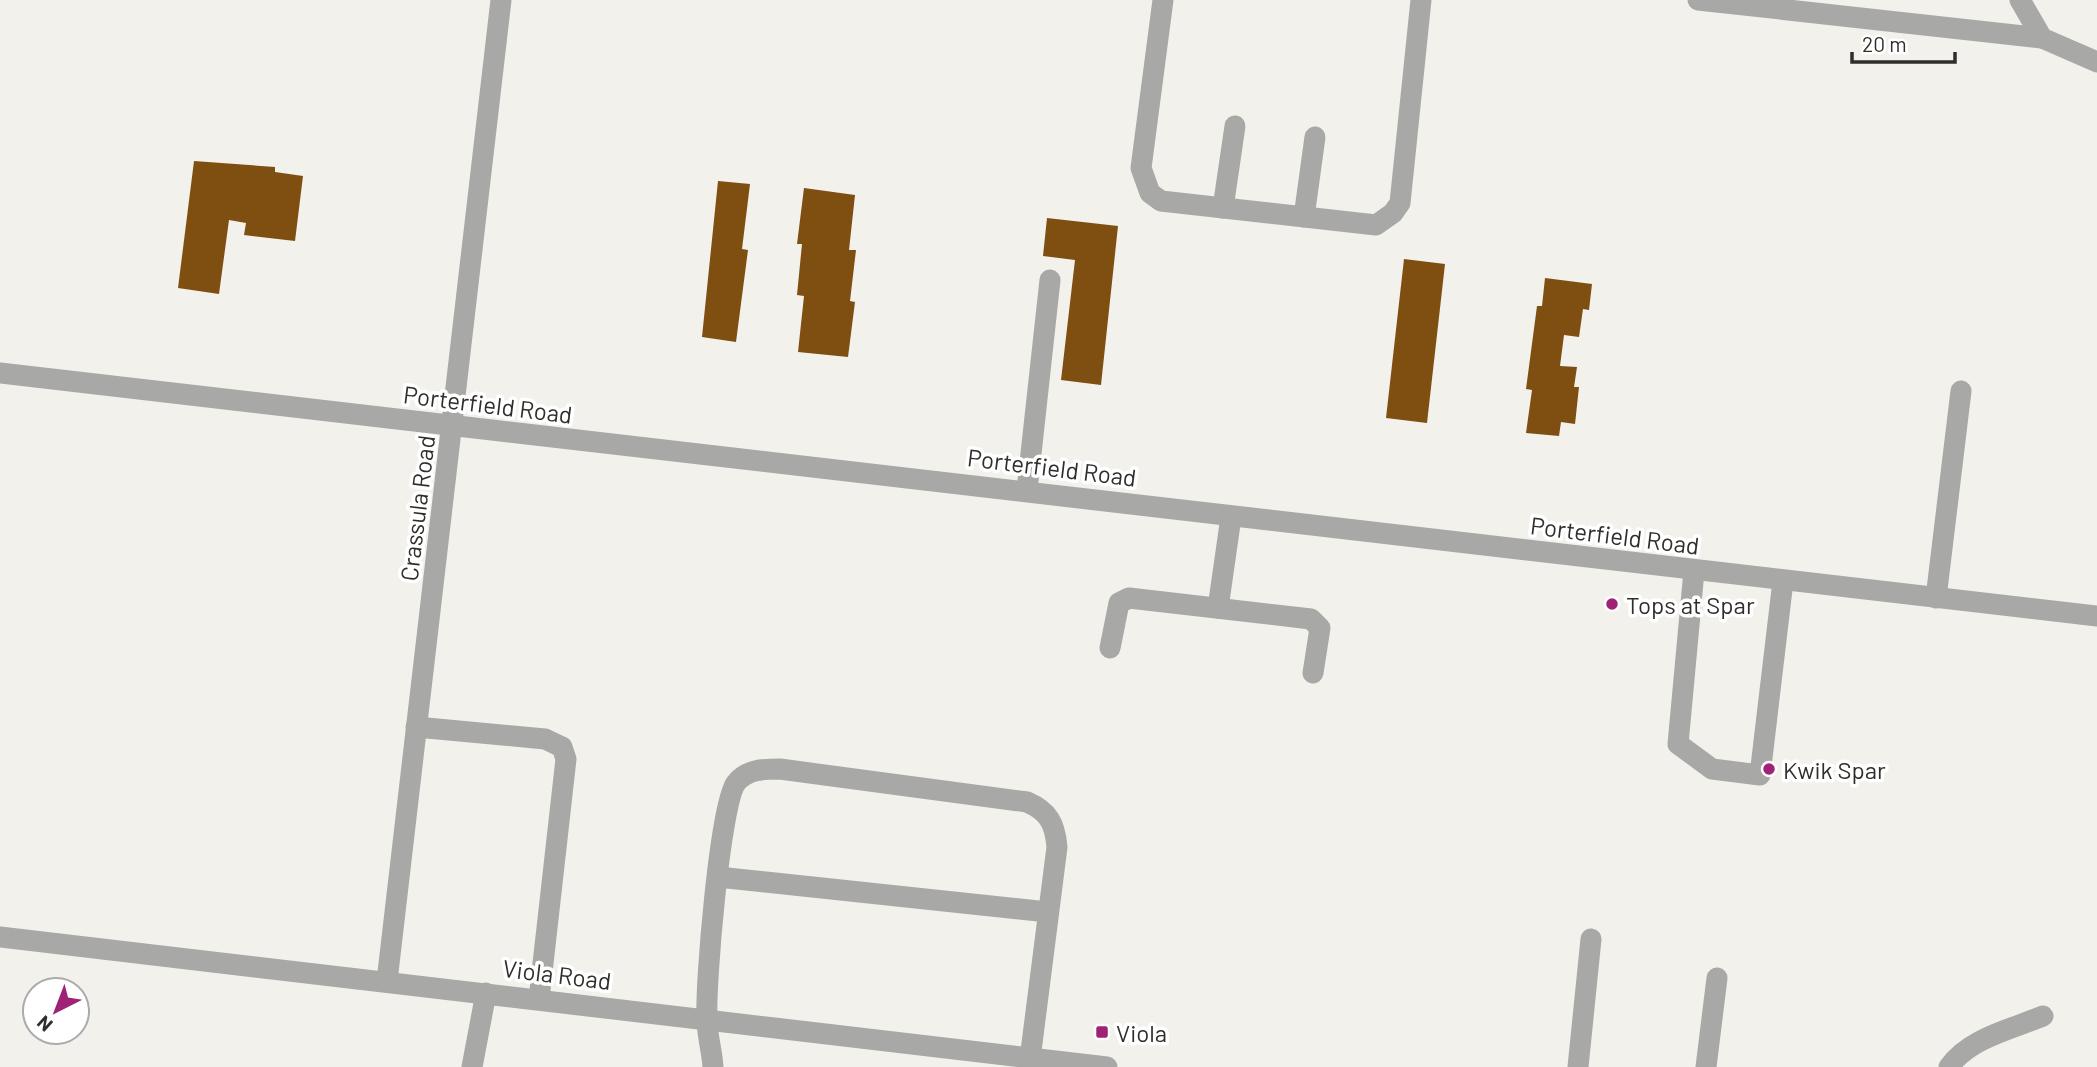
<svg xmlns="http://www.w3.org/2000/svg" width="2097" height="1067" viewBox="0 0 2097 1067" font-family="Barlow,sans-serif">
<rect width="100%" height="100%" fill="#f3f1eb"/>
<!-- building -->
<g fill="#7e4f11">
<polygon points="194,161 275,167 275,172 303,176 295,241 244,235 246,223 229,220 219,294 178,288"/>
<polygon points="718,181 750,184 742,249 748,250 736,342 702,337"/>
<polygon points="804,188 855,195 849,250 856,250 850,301 855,302 848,357 798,352 804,296 797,295 802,244 797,244"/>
<polygon points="1047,218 1118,226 1101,385 1061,380 1075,260 1043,256"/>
<polygon points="1404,259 1445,264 1427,423 1386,418"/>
<polygon points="1545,278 1592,284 1589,310 1583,309 1579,337 1564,335 1560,366 1577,367 1574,387 1579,387 1575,424 1561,422 1559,436 1526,433 1532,390 1526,389 1537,306 1542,306"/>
</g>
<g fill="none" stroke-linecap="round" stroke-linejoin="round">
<!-- minor -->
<g stroke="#a8a8a6" stroke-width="21">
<polyline points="1163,0 1141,168 1150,193 1161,201 1376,225 1393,213 1400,203 1421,0"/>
<polyline points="1698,0 2042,38"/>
<polyline points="2020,0 2042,38 2097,62"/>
<polyline points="1223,208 1235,126"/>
<polyline points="1304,217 1315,137"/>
<polyline points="0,373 2097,616"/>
<polyline points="1027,490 1050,280"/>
<polyline points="1694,571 1678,744 1712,769 1760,775 1783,581"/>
<polyline points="1936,598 1961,391"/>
<polyline points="1218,608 1231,517"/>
<polyline points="1110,648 1119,603 1129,598 1311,619 1320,628 1313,673"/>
<polyline points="416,727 545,739 562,747 566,759 539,999"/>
<polyline points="718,877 1048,912"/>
<polyline points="0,937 1107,1067"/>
<polyline points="387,981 501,0"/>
<polyline points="472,1067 486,993"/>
<path d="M713,1067C712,1051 707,1035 707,1019C705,986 720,804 736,783C747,769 764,769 780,769L1027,802C1048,811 1055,823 1057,847L1030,1059"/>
<polyline points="1578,1067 1591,939"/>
<polyline points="1706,1067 1717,978"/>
<path d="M1949,1067C1969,1038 2012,1029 2043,1016"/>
</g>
</g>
<!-- markers -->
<g fill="#9f2276" stroke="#fff" stroke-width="2.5">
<circle cx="1612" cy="604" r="7"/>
<circle cx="1769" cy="769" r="7"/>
<rect x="1095" y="1025" width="14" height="14" rx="3.5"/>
</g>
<g text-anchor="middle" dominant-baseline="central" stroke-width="7" stroke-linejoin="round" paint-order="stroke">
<!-- street labels -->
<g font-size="24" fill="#2f2e2c" stroke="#fff">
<text transform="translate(488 404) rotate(7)">Porterfield Road</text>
<text transform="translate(1052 467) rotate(7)">Porterfield Road</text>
<text transform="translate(417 508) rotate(-83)">Crassula Road</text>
<text transform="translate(1615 535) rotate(7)">Porterfield Road</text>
<text transform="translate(557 974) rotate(7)">Viola Road</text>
</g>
<!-- poi labels -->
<g font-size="24" fill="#2f2e2c" stroke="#fff" text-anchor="start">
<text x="1626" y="604">Tops at Spar</text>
<text x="1783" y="769">Kwik Spar</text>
<text x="1116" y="1032">Viola</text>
</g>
</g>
<!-- north arrow -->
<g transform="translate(56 1011) rotate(222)"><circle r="33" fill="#ffffff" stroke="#acabab" stroke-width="2"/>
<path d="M0-5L12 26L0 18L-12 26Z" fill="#9f2276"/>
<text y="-10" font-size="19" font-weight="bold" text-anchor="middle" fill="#2f2e2c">N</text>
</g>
<!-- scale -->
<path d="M1852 52v10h103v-10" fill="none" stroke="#2f2e2c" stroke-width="3.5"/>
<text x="1862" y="52" font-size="21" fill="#2f2e2c" stroke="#ffffff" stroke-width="5" paint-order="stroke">20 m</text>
</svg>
